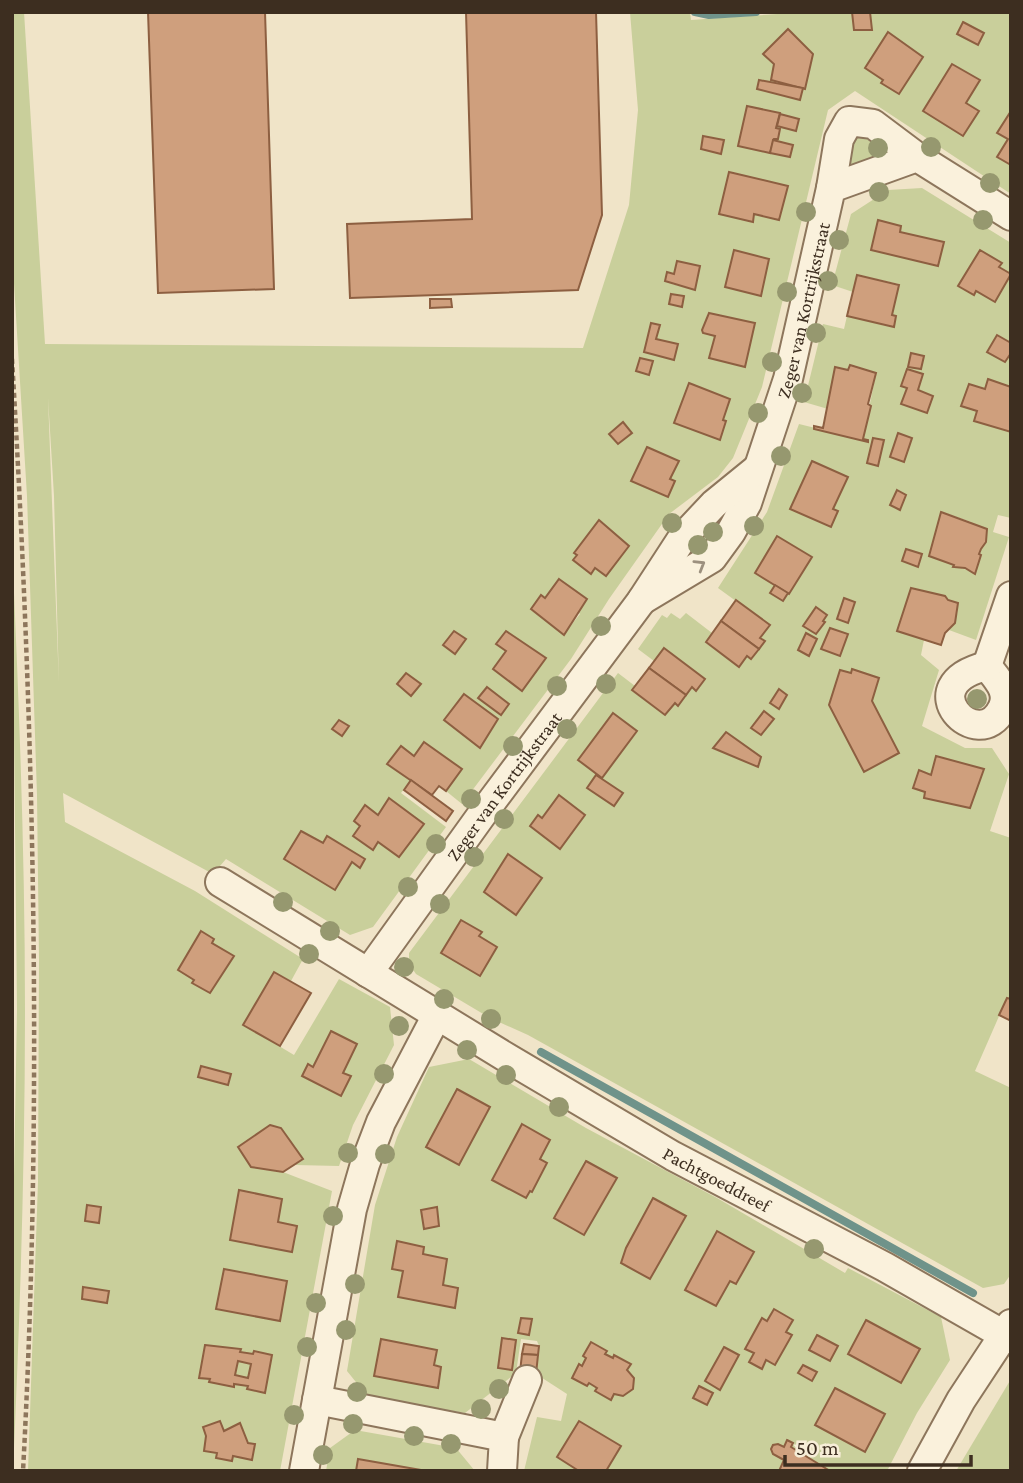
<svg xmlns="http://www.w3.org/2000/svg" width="1023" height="1483" viewBox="0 0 1023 1483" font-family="'Crimson Pro',serif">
<rect width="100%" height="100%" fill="#f0e4c8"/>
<!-- green -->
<g fill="#c9cf9b" fill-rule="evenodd">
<path d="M12,12H24L45,344L583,348L629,205L638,110L630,12H690L691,20L807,12H852L854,30H871L870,12H1011V194L855,91L828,110L762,387L733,458L718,477L669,514L609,599L571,659L462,804L446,791L462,769L424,743L414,756L401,747L388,764L411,780L401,793L446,827L373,927L350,935L226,859L213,874L63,793L65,822L195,891L303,959L291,981L274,972L244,1025L294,1055L339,979L390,1007L394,1045L353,1125L339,1166L295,1165L303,1159L252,1167L283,1172L332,1191L280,1471H28L38,1182L39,960L37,795L27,496L12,251ZM788,29L813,54L805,88H803L799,100L757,89L759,80L774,83V81L771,80L774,64L763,54ZM888,33L899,40V94L883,80ZM952,64L979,80L966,103L963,136L923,111ZM748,106L799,119L777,126L776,128L780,130L778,139H774L773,140L792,145L790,157L738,145ZM729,172L787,186L779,220L754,214L752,222L719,214ZM734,250L768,259L761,295L725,286ZM677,261L700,266L695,290L672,284ZM708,313L755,323L745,367L710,358L715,336L703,333L702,331ZM651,323L660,325L656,339L677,344L674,359L644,352ZM689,384L730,399L723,420L726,422L719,439L675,423ZM48,398L54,496L59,686V685ZM647,447L678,461L670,479L675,482L667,497L631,481ZM599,520L629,546L606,576L574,553ZM559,579L587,600L578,612L580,614L564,634L531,610L541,596L545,598ZM506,631L546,658L522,691L493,669L506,651L497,644ZM464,694L498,719L480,747L444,720ZM390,798L424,824L399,857L378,842L372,850L353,836L360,826L365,805L378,815ZM301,831L323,843L327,837L360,867L352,862L335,889L284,859ZM201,931L212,943L234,956L210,993L192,983L194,980L178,969ZM331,1031L357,1044L343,1073L351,1077L341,1096L302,1076L308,1065L313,1067ZM239,1191L282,1199L278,1222L297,1226L292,1251L230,1240ZM224,1269L287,1281L280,1320L217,1309ZM220,1421L224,1431L240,1424L248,1443L255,1444L252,1460L233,1456L216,1458L217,1453L204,1451L206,1436L203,1427Z"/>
<polygon points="855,132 890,146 888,154 846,171 845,143"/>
<path d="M922,188L1011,243V274L999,267L1001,263L980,250L959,285L973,295L976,291L995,302L1011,276V343L997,335L987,351L1005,362L1011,353V387L988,380L985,389L969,384L962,406L977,411L975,421L1011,432V518L998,515L993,532L1009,537L976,640L949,630L957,615L958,603L948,600L945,596L912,588L898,631L924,640L921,655L939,670L922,726L965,748H992L1009,774L990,831L1011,838V999L1007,998L975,1071L1011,1088V1274L1004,1284L983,1288L528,1035L490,1018L416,974L409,964V953L618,673L635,686L632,691L665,715L675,703L679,705L692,687L696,690L705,679L664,649L654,661L638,649L662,615L667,618L671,613L680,619L686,613L712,633L706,643L739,667L747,656L752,659L764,642L760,638L770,626L718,588L767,512L799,424L868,441L863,439L876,373L850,366L848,370L835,367L828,409L804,402L823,324L844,329L847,316L894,326L896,317L892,315L899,284L858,275L853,292L832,285L851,214L888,190ZM878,220L901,226L900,232L944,242L938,266L871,250ZM907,369L923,374L918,390L933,396L927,413L901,404L907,388L902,386ZM942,512L971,522L981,555L975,573L929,556ZM852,669L879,679L872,701L899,753L864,771L829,705L840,670L851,673ZM613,714L637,732L602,778L578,760ZM726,732L761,758L758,767L714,749ZM936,756L983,769L970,808L924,798L925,792L914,788L919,771L931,775ZM596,775L623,793L614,806L588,788ZM559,796L585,815L560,849L530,827L538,815L542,818Z"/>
<path d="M12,548C19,701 25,855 25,1009C25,1163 20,1317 13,1471L12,1289L17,1009Z"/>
<path d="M469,1059L586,1128L717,1198L845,1273L848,1268L941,1317L950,1360L917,1413L887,1471H830L791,1447L793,1443L788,1440L784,1447L771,1449L773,1454L784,1460L779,1471H606L620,1446L579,1421L557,1457L579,1471H524L537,1417L561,1421L567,1394L536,1374L539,1346L537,1341L521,1339L516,1373L465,1413L368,1397L347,1371L375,1205L397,1137L429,1067ZM457,1090L490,1107L459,1165L426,1147ZM522,1124L550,1140L540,1159L547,1164L532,1192L530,1191L526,1198L492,1179ZM586,1161L616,1178L584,1235L554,1218ZM653,1199L686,1216L650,1278L621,1263L626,1248ZM717,1232L754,1252L737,1284L730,1281L716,1306L685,1289ZM397,1242L423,1247V1254L447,1259L443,1285L399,1297L403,1271L392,1269ZM774,1309L793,1319L786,1332L792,1335L775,1365L766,1360L761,1368L749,1361L754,1353L762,1319L767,1321ZM866,1320L919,1349L901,1383L848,1355ZM381,1339L437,1350L434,1365L441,1367L437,1388ZM591,1343L606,1351L605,1354L613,1358L614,1356L634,1378L633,1389L623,1395L614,1394L611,1399L595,1391L597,1388L589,1383L587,1386L572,1378L579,1364L582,1366L586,1358L584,1356ZM835,1388L885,1414L865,1451L815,1425Z"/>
<polygon points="1011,1379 1011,1471 956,1471"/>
<polygon points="355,1430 456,1448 475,1471 421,1471 359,1459 356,1471 326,1471 330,1448"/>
</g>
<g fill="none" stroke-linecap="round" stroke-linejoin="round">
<!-- stream -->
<g stroke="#6f938a" stroke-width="8">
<polyline points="695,12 709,15 756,12"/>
<polyline points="541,1052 973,1293"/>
</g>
</g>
<!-- building -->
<g fill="#cf9f7d" stroke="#8d5f41" stroke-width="2" fill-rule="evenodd">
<polygon points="148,12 265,12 274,289 158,293"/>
<polygon points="466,12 596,12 602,215 578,290 350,298 347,224 472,219"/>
<polygon points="852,12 870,12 872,30 854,30"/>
<polygon points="963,22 984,33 978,45 957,34"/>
<polygon points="788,29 813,54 805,89 771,80 774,64 763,54"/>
<polygon points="888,32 923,57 899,94 881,83 883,80 865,68"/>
<polygon points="952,64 980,80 966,103 979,111 963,136 923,111"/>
<polygon points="759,80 803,88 800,100 757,89"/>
<polygon points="747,106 780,113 776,128 780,129 778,139 774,139 770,153 738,146"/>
<polygon points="1011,111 1011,165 997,157 1008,139 997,133"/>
<polygon points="780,114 799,119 796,131 777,126"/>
<polygon points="703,136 724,140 721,154 701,149"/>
<polygon points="773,140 793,145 790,157 770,153"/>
<polygon points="729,172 788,186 779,220 754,214 753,222 719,214"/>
<polygon points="878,220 901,226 900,232 944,242 938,266 871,250"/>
<polygon points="734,250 769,259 761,296 725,287"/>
<polygon points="980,250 1002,263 999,267 1011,274 995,302 976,291 974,295 958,286"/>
<polygon points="677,261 700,266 695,290 665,281 667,272 674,274"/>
<polygon points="857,275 899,285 892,315 896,316 894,327 847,316"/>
<polygon points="671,294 684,296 682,307 669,304"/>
<polygon points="430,299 451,299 452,307 430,308"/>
<polygon points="709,313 755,323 745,367 709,358 715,336 703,333 702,330"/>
<polygon points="651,323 660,325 656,339 678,344 674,360 644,352"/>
<polygon points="997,335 1011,343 1011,353 1005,362 987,352"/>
<polygon points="911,353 924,356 921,369 908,367"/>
<polygon points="640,358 653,361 649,375 636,371"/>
<polygon points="850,365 876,373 868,404 871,406 863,439 868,440 868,442 814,429 814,426 823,428 835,367 848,370"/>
<polygon points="907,369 923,374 918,390 933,396 927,413 901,404 907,388 901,386"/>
<polygon points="988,379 1011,387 1011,432 974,421 977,411 961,406 969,384 985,389"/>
<polygon points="689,383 730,399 723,420 726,421 720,440 674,423"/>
<polygon points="623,422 632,433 618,444 609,434"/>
<polygon points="898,433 912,438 904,462 890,457"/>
<polygon points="873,438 884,440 878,466 867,463"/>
<polygon points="647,447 679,461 670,479 675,481 668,497 631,481"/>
<polygon points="812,461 848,477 833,509 838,511 831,527 790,509"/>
<polygon points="897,490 906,495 900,510 890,505"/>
<polygon points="941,512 987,529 986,542 981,549 979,554 981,555 975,574 965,568 953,567 954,565 929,556"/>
<polygon points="599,520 629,546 606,576 595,568 591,574 573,560 577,555 574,553"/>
<polygon points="777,536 812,557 789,594 755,573"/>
<polygon points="906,549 922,554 918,567 902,561"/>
<polygon points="559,579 587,599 564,635 531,609 541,595 545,598"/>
<polygon points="775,585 788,593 783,601 770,593"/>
<polygon points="911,588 945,596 948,600 958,603 955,623 945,633 941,645 897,631"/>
<polygon points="844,598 855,602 848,623 837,619"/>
<polygon points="736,600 770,625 760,638 765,641 759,649 721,621"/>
<polygon points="816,607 827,615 823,621 825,622 816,634 803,626"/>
<polygon points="721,621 759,649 751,659 747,656 739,667 706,642"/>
<polygon points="830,628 848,634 840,656 821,649"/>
<polygon points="454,631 466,639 455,654 443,645"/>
<polygon points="506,631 546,658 522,691 493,669 506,651 496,644"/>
<polygon points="806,633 817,639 809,656 798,650"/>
<polygon points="664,648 705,679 696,691 692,687 686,695 649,668"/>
<polygon points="649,668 686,695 678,706 675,703 665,715 632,690"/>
<polygon points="852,669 879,678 872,701 899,753 864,772 829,705 840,670 851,673"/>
<polygon points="406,673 421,684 411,696 397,684"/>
<polygon points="487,687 509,704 501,715 478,698"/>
<polygon points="779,689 787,695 779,709 770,703"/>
<polygon points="464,694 498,719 480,748 444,720"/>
<polygon points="764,711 774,719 761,735 751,728"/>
<polygon points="613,713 637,731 602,778 578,760"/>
<polygon points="339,720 349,726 342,736 332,729"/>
<polygon points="726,732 761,757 758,767 713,748"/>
<polygon points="424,742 462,769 446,791 439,786 432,795 387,764 401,746 414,756"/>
<polygon points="936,756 984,769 970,808 924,798 925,792 913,788 919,770 931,775"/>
<polygon points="596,775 623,793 614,806 587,788"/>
<polygon points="411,780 453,811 446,821 404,790"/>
<polygon points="559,795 585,815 560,849 530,826 538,815 542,818"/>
<polygon points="389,798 424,824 399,857 378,842 373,850 353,836 360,826 354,821 365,805 378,815"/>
<polygon points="301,831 323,843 327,836 365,859 360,868 352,862 335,890 284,859"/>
<polygon points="508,854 542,878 516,915 484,892"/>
<polygon points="461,920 482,932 479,936 497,947 480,976 441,953"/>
<polygon points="201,931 214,939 212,943 234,956 210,993 192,983 194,980 178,970"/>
<polygon points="274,972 311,993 280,1046 243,1025"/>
<polygon points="1007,998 1011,999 1011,1021 999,1015"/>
<polygon points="331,1031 357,1044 343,1073 351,1076 341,1096 302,1076 308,1064 313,1067"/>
<polygon points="201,1066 231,1074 228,1085 198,1077"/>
<polygon points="457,1089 490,1107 459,1165 426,1147"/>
<polygon points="522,1124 550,1140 540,1159 547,1163 532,1192 530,1191 526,1198 492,1180"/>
<polygon points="270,1125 281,1128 303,1159 283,1172 251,1167 238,1147"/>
<polygon points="586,1161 617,1178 584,1235 554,1218"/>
<polygon points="239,1190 282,1199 278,1222 297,1226 292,1252 230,1240"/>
<polygon points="653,1198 686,1216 650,1279 621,1263 626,1248"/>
<polygon points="87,1205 101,1207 99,1223 85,1221"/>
<polygon points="437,1207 439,1226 424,1229 421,1210"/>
<polygon points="717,1231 754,1252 736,1284 730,1281 716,1306 685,1290"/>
<polygon points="397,1241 424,1247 423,1254 447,1259 443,1285 458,1288 455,1308 398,1297 403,1271 392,1269"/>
<polygon points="224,1269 287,1281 280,1321 216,1309"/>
<polygon points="83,1287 109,1291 107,1303 82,1299"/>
<polygon points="774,1309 793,1320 786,1332 792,1335 775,1365 766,1360 762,1369 749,1362 754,1353 745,1349 762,1318 767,1321"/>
<polygon points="521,1318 532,1319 529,1335 518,1333"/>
<polygon points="866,1320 920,1349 901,1383 848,1354"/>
<polygon points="817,1335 838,1346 830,1361 809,1350"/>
<polygon points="502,1338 516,1340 512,1370 498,1368"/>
<polygon points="381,1339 437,1350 434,1365 441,1367 438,1388 374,1376"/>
<polygon points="591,1342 607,1351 605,1354 613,1358 614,1355 631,1364 627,1370 634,1378 633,1389 623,1396 614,1394 611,1400 595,1391 597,1388 589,1383 587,1386 572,1378 579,1364 582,1366 586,1358 583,1356"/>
<polygon points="524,1344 539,1346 538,1355 522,1354"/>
<path d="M205,1345L241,1349L240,1352L253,1354L254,1351L272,1355L265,1393L247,1389L248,1386L234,1384V1387L209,1382L210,1379L199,1378ZM238,1361L251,1364L248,1378L235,1375Z"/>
<polygon points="724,1347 739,1355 720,1390 705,1381"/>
<polygon points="522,1354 538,1355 536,1374 520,1372"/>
<polygon points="803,1365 817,1372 812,1381 798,1373"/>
<polygon points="699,1386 713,1393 707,1405 693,1398"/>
<polygon points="835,1388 885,1414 865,1452 815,1425"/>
<polygon points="220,1421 224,1431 240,1423 248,1443 255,1444 252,1460 233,1456 232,1461 216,1458 217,1453 204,1451 206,1436 203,1427"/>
<polygon points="579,1421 621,1446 606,1471 579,1471 557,1457"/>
<polygon points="787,1440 793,1443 791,1447 830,1471 779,1471 784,1460 773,1454 771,1449 773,1445 778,1444 784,1447"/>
<polygon points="358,1459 421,1470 356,1471"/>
</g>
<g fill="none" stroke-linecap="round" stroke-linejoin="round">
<defs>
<g id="minor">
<polyline points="831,188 839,139 849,121 873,124 917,157"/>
<path id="s1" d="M642,600L712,558L731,532L747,503L788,379L831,188L917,157L1011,216"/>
<path d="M987,666C997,679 1011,692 1002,709C979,756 907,685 987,666Z"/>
<polyline points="987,666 1011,596"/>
<path id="s2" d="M220,882L509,1059L673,1156L885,1267L1011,1339"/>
<path id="s3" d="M368,973L483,813L642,600L683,537L714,504L757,469"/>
<polyline points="317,1400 504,1437 502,1471"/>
<polyline points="504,1437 527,1380"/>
<polyline points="304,1471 352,1209 365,1164 381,1122 437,1015"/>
<polyline points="922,1471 961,1400 1011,1324"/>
</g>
</defs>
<!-- minor casing -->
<use href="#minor" stroke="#8d765c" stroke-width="32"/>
<!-- path -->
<path stroke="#8d765c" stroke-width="4.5" stroke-dasharray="5 3.5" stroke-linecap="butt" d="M12,359C34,729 43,1100 23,1471"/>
<!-- minor -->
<use href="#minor" stroke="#faf1dc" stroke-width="28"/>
</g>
<!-- trees -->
<g fill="#96986f">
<circle cx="931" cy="147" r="10"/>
<circle cx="878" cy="148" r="10"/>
<circle cx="990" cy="183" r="10"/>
<circle cx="879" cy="192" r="10"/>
<circle cx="806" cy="212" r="10"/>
<circle cx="983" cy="220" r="10"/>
<circle cx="839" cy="240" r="10"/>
<circle cx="828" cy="281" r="10"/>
<circle cx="787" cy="292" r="10"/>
<circle cx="816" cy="333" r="10"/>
<circle cx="772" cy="362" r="10"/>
<circle cx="802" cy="393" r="10"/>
<circle cx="758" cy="413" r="10"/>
<circle cx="781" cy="456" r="10"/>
<circle cx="672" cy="523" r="10"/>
<circle cx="754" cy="526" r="10"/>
<circle cx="713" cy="532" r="10"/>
<circle cx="698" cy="545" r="10"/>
<circle cx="601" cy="626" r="10"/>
<circle cx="606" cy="684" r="10"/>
<circle cx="557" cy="686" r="10"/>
<circle cx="977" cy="699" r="10"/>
<circle cx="567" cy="729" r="10"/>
<circle cx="513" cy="746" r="10"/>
<circle cx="471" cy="799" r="10"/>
<circle cx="504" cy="819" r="10"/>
<circle cx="436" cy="844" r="10"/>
<circle cx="474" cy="857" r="10"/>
<circle cx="408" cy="887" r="10"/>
<circle cx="283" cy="902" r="10"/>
<circle cx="440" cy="904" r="10"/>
<circle cx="330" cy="931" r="10"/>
<circle cx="309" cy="954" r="10"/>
<circle cx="404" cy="967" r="10"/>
<circle cx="444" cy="999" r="10"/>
<circle cx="491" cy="1019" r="10"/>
<circle cx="399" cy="1026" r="10"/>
<circle cx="467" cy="1050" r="10"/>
<circle cx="384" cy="1074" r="10"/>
<circle cx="506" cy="1075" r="10"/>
<circle cx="559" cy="1107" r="10"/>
<circle cx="348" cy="1153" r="10"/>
<circle cx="385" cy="1154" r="10"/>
<circle cx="333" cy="1216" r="10"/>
<circle cx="814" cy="1249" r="10"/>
<circle cx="355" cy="1284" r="10"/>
<circle cx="316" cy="1303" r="10"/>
<circle cx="346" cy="1330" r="10"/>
<circle cx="307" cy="1347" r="10"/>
<circle cx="499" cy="1389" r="10"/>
<circle cx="357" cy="1392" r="10"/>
<circle cx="481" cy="1409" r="10"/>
<circle cx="294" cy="1415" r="10"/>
<circle cx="353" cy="1424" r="10"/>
<circle cx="414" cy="1436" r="10"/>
<circle cx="451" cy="1444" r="10"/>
<circle cx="323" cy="1455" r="10"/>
</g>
<!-- one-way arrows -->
<defs><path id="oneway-chevron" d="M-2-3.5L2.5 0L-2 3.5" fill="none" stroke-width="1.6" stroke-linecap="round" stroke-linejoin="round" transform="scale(1.75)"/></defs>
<use stroke="#9c907e" href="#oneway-chevron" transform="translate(700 565) rotate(-31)"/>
<g text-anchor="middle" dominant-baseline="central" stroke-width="6" stroke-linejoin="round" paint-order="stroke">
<!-- street labels -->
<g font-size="19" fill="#3d2e20" stroke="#f7eed8">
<text stroke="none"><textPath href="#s1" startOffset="348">Zeger van Kortrijkstraat</textPath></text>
<text stroke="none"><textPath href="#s3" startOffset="231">Zeger van Kortrijkstraat</textPath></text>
<text stroke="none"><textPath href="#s2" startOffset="579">Pachtgoeddreef</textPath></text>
</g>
</g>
<!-- border -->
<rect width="1023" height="1483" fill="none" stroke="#3d2e20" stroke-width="28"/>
<!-- scale -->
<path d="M785 1455v10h186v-10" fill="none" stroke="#3d2e20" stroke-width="3.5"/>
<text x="796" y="1455" font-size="21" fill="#3d2e20" stroke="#f7eed8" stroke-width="5" paint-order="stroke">50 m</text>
</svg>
